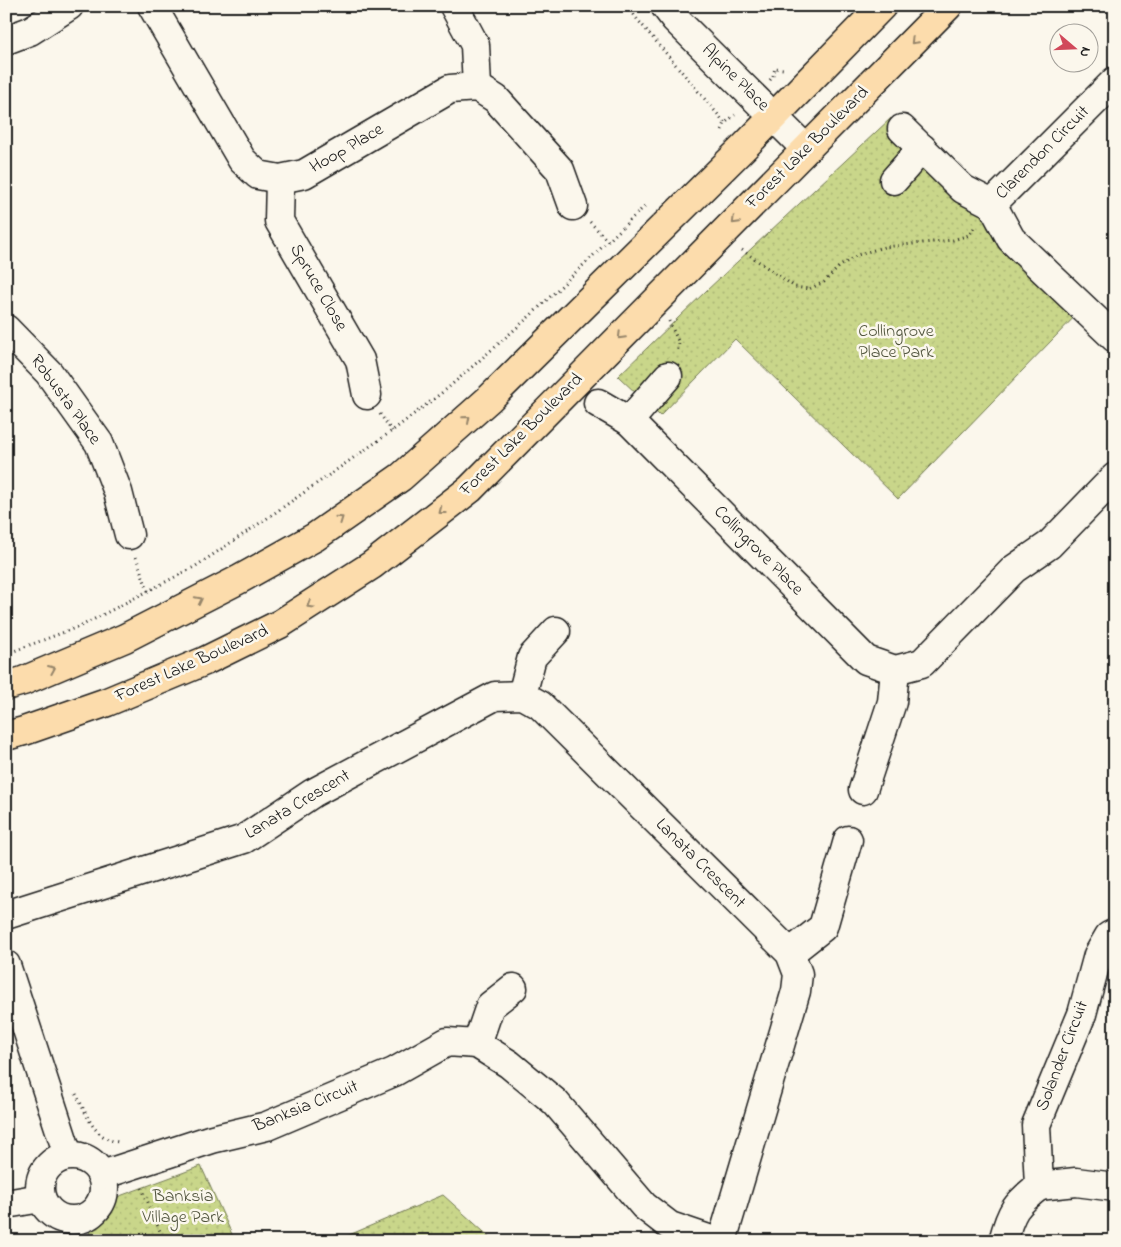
<svg xmlns="http://www.w3.org/2000/svg" width="1121" height="1247" viewBox="0 0 1121 1247" font-family="'Indie Flower',sans-serif">
<defs>
<pattern id="green-dots" width="8" height="8" patternUnits="userSpaceOnUse" patternTransform="scale(1.25)"><rect width="8" height="8" fill="#c9d68a"/><path d="M2 2h.1M6 6h.1" fill="none" stroke="#acb776" stroke-width="1.8" stroke-linecap="round"/></pattern>
</defs>
<rect width="100%" height="100%" fill="#fbf7ec"/>
<filter id="ink" filterUnits="userSpaceOnUse"><feTurbulence type="fractalNoise" baseFrequency=".02" numOctaves="2"/><feDisplacementMap in="SourceGraphic" scale="10" xChannelSelector="R" yChannelSelector="G"/><feConvolveMatrix kernelMatrix="1 2 1 2 8 2 1 2 1" color-interpolation-filters="sRGB"/></filter>
<g filter="url(#ink)">
<!-- green -->
<g fill="url(#green-dots)" stroke="#727953">
<polygon points="891,118 1083,308 898,499 735,339 660,416 618,376 706,291"/>
<polygon points="201,1166 235,1241 88,1241 90,1231 117,1197"/>
<polygon points="443,1195 494,1241 335,1241"/>
</g>
<g fill="none" stroke-linecap="round" stroke-linejoin="round">
<defs>
<g id="minor">
<polyline points="152,6 242,160 258,175 280,179 304,174 450,89 477,87 496,99 560,170 573,206"/>
<polyline points="454,6 475,45 477,87"/>
<polyline points="665,6 675,19 806,149"/>
<polyline points="6,40 30,31 69,6"/>
<polyline points="902,129 963,189 992,204 1011,239 1115,338"/>
<polyline points="280,179 279,221 360,360 367,395"/>
<polyline points="894,180 922,148"/>
<polyline points="992,204 1115,81"/>
<polyline points="6,329 49,373 99,443 118,492 129,535"/>
<polyline points="598,403 629,421 866,660 895,670 922,663 1014,569 1049,545 1115,477"/>
<polyline points="629,421 668,376"/>
<polyline points="522,695 532,657 556,631"/>
<polyline points="863,790 892,702 895,670"/>
<polyline points="6,915 244,839 313,793 495,696 522,695 540,705 790,953 798,974 796,991 722,1241"/>
<polyline points="1115,933 1109,936 1098,955 1082,1014 1036,1125 1039,1186 1076,1182 1115,1187"/>
<polyline points="790,953 823,927 848,840"/>
<polyline points="6,965 68,1155"/>
<polyline points="477,1044 490,1006 513,988"/>
<circle cx="72" cy="1188" r="32"/>
<polyline points="102,1175 212,1139 267,1126 394,1072 447,1042 477,1044 509,1064 555,1102 644,1206 670,1226 714,1241"/>
<polyline points="6,1204 41,1198"/>
<path d="M1003,1241C1011,1211 1015,1205 1039,1186"/>
</g>
<g id="major">
<polyline points="6,686 23,681 125,638 240,579 315,537 401,477 489,399 744,147 882,6"/>
<polyline points="6,736 24,731 107,702 205,661 280,624 372,565 470,489 948,6"/>
</g>
</defs>
<!-- minor casing -->
<use href="#minor" stroke="#1c1c1c" stroke-width="31"/>
<!-- major casing -->
<use href="#major" stroke="#1c1c1c" stroke-width="31"/>
<!-- path -->
<g stroke="#1c1c1c" stroke-width="3" stroke-dasharray="1 4" stroke-linecap="butt">
<polyline points="628,6 637,19 725,123"/>
<polyline points="770,80 773,76 775,68 783,69 785,68"/>
<polyline points="722,130 725,123 735,115"/>
<polyline points="590,222 608,241"/>
<polyline points="742,250 795,287 809,289 824,282 839,267 857,255 884,247 953,240 969,235 976,225"/>
<polyline points="669,321 679,343 677,353"/>
<polyline points="380,414 392,431"/>
<polyline points="136,557 148,591"/>
<polyline points="6,654 83,625 196,566 266,519 392,431 448,388 530,316 646,205"/>
<path d="M76,1094C87,1114 93,1139 119,1142"/>
<polyline points="142,1188 164,1241"/>
</g>
<!-- minor -->
<use href="#minor" stroke="#fbf7ec" stroke-width="28"/>
<!-- major -->
<use href="#major" stroke="#fcdcac" stroke-width="28"/>
</g>
<!-- one-way arrows -->
<defs><path id="oneway-chevron" d="M-2-3.5L2.5 0L-2 3.5" fill="none" stroke-width="1.6" stroke-linecap="round" stroke-linejoin="round" transform="scale(1.25)"/></defs>
<g stroke="#97866b">
<use href="#oneway-chevron" transform="translate(914 41) rotate(135)"/>
<use href="#oneway-chevron" transform="translate(735 221) rotate(135)"/>
<use href="#oneway-chevron" transform="translate(621 336) rotate(135)"/>
<use href="#oneway-chevron" transform="translate(467 419) rotate(-41)"/>
<use href="#oneway-chevron" transform="translate(442 511) rotate(142)"/>
<use href="#oneway-chevron" transform="translate(340 519) rotate(-35)"/>
<use href="#oneway-chevron" transform="translate(199 600) rotate(-27)"/>
<use href="#oneway-chevron" transform="translate(310 605) rotate(148)"/>
<use href="#oneway-chevron" transform="translate(52 669) rotate(-23)"/>
</g>
</g>
<g text-anchor="middle" dominant-baseline="central" stroke-width="5" stroke-linejoin="round" paint-order="stroke">
<!-- street labels -->
<g font-size="18" fill="#1c1c1c" stroke="#fbf7ec">
<text transform="translate(735 78) rotate(45)">Alpine Place</text>
<text transform="translate(808 148) rotate(-45)">Forest Lake Boulevard</text>
<text transform="translate(347 149) rotate(-30)">Hoop Place</text>
<text transform="translate(1043 153) rotate(-45)">Clarendon Circuit</text>
<text transform="translate(318 288) rotate(60)">Spruce Close</text>
<text transform="translate(65 400) rotate(54)">Robusta Place</text>
<text transform="translate(522 435) rotate(-45)">Forest Lake Boulevard</text>
<text transform="translate(758 551) rotate(45)">Collingrove Place</text>
<text transform="translate(192 664) rotate(-24)">Forest Lake Boulevard</text>
<text transform="translate(298 805) rotate(-31)">Lanata Crescent</text>
<text transform="translate(700 864) rotate(45)">Lanata Crescent</text>
<text transform="translate(1063 1056) rotate(-69)">Solander Circuit</text>
<text transform="translate(306 1107) rotate(-22)">Banksia Circuit</text>
</g>
<!-- park labels -->
<g font-size="18" fill="#50543d" stroke="#fbf7ec">
<text x="896" y="332">Collingrove<tspan x="896" dy="21">Place Park</tspan></text>
<text x="183" y="1197">Banksia<tspan x="183" dy="21">Village Park</tspan></text>
</g>
</g>
<!-- margin -->
<rect width="1121" height="1247" fill="none" stroke="#fbf7ec" stroke-width="25"/>
<rect x="12" y="12" width="1096" height="1222" fill="none" stroke="#1c1c1c" stroke-width="2" filter="url(#ink)"/>
<!-- north arrow -->
<g transform="translate(1074 48) rotate(109)"><circle r="24" fill="#fbf7ec" stroke="#a29f99"/>
<path d="M0-4L9 19L0 12L-9 19Z" fill="#d1495b"/>
<text y="-8" font-size="14" font-weight="bold" text-anchor="middle" fill="#1c1c1c">N</text>
</g>
</svg>
